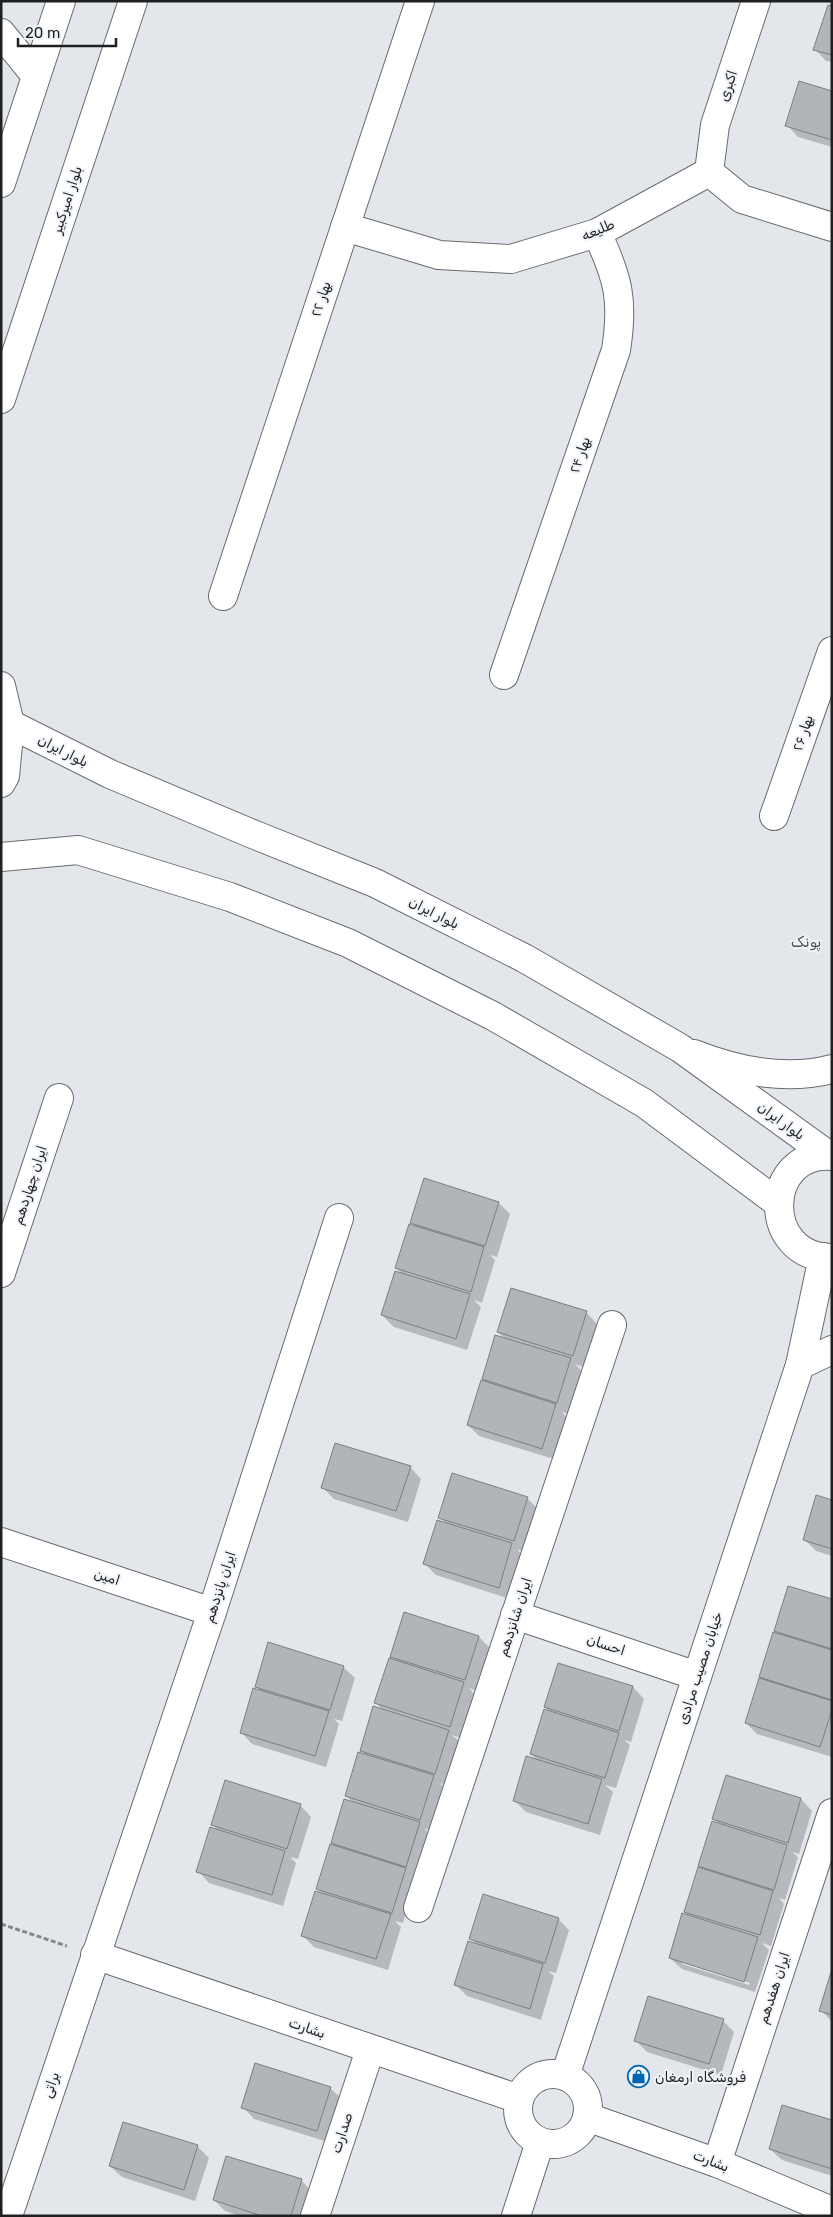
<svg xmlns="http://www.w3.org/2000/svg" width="833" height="2217" viewBox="0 0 833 2217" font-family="Rubik,'Noto Sans Arabic',sans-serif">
<rect width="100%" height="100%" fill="#e3e7eb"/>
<!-- shadow -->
<g fill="#0003" fill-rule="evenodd">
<polygon points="832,7 832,62 826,61 815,49"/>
<polygon points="832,92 832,147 798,137 787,125"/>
<polygon points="425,1180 499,1203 510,1214 497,1257 490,1255 495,1260 482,1303 474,1300 481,1307 467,1350 394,1327 382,1315 403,1275 396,1268 417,1228 411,1222"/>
<polygon points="586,1312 597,1324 584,1367 575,1364 582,1371 569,1414 562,1412 567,1417 554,1459 479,1436 468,1425 488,1384 483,1379 505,1339 498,1332"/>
<polygon points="410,1467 421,1479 408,1522 334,1499 322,1487"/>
<polygon points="527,1498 538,1509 525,1552 517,1549 523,1556 510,1599 436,1575 425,1564 446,1524 440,1517"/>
<polygon points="832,1501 832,1556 816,1551 804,1539"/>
<polygon points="832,1601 832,1757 757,1734 746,1723 767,1682 761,1676 781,1636 775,1630"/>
<polygon points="479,1637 490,1648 477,1691 469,1688 475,1695 461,1738 452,1735 460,1742 446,1785 440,1783 445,1788 432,1831 424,1828 431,1835 418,1878 412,1876 416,1880 403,1923 395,1921 401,1927 388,1970 314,1947 302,1935 323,1895 317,1889 337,1848 332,1843 353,1802 346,1796 366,1755 361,1750 383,1710 376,1703 397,1662 391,1656"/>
<polygon points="559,1664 633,1687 644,1699 631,1742 624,1740 630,1745 616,1788 605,1785 613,1792 600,1835 526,1812 514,1800 538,1761 531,1754 551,1713 545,1707"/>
<polygon points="343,1667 355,1678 342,1721 334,1719 339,1724 326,1767 252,1744 241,1732 261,1692 256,1686"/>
<path d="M727,1776L801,1799L812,1811L799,1854L792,1852L798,1857L785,1900L779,1898L784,1904L771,1946L762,1943L769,1950L755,1992L682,1969L670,1958L691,1918L685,1912L705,1871L700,1866L720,1825L714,1819ZM682,1961L750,1983L749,1985L682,1964Z"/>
<polygon points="300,1805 311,1817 298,1859 290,1857 296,1863 283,1906 209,1883 198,1871 219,1831 213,1825"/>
<polygon points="558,1919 569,1930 556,1973 548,1971 554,1976 541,2020 467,1996 456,1985 477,1945 471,1939"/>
<polygon points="832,1974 832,2022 821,2010"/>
<polygon points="723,2021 734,2032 721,2075 647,2052 635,2040"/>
<polygon points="330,2088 342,2099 328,2142 254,2119 243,2107"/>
<polygon points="832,2121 832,2176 782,2160 770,2149"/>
<polygon points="197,2146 209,2158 195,2201 122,2177 110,2166"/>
<polygon points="301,2180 312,2192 305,2216 239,2216 225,2211 214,2200"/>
</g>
<!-- building -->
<g fill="#b1b5b9" stroke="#7b7f83">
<polygon points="828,5 832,6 832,55 813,50"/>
<polygon points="799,81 832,91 832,140 785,126"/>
<polygon points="424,1178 499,1202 485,1246 410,1223"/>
<polygon points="409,1224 484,1247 471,1292 395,1268"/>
<polygon points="395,1271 470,1294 456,1339 381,1315"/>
<polygon points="511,1288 587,1311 573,1356 497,1332"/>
<polygon points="495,1335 571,1358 557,1403 482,1379"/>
<polygon points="481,1380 556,1404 542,1449 467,1425"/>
<polygon points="335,1443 411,1466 396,1511 321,1488"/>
<polygon points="452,1473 528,1497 514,1541 438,1518"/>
<polygon points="816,1495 832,1500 832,1549 803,1540"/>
<polygon points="437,1520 512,1543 499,1588 423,1564"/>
<polygon points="788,1586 832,1599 832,1649 774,1631"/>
<polygon points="404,1612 479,1636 465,1680 390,1657"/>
<polygon points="773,1632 832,1650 832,1700 759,1677"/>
<polygon points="268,1642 344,1666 330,1710 255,1687"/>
<polygon points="389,1658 464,1682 450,1727 374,1703"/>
<polygon points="558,1663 633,1686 619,1731 544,1707"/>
<polygon points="759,1678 832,1701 832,1710 820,1747 745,1723"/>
<polygon points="253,1688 329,1711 315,1756 240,1733"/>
<polygon points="373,1706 449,1730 435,1774 360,1751"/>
<polygon points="544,1709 619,1733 605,1778 530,1754"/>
<polygon points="358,1752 434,1775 420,1820 345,1796"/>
<polygon points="526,1756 602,1779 588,1824 513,1801"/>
<polygon points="726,1775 801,1798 788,1843 712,1819"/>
<polygon points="225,1780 301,1804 287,1849 211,1825"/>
<polygon points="344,1799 420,1822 406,1867 331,1843"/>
<polygon points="712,1821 787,1845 774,1890 698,1866"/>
<polygon points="210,1827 285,1851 272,1895 196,1872"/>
<polygon points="330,1844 406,1868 392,1913 316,1889"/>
<polygon points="698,1867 773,1891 760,1935 684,1912"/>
<polygon points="315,1891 391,1914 376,1959 301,1936"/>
<polygon points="483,1894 559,1918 545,1963 469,1939"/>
<polygon points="682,1913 758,1937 744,1982 669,1958"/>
<polygon points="468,1941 543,1964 530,2009 454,1985"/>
<polygon points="832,1969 832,2015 819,2011"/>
<polygon points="648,1996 724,2019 709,2064 634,2041"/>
<polygon points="255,2063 331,2087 317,2131 241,2108"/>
<polygon points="782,2105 832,2120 832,2169 769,2149"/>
<polygon points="123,2122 198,2145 184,2190 109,2166"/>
<polygon points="226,2156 302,2179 291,2216 262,2216 213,2200"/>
</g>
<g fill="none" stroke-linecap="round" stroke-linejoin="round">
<defs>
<g id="minor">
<polyline points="1,33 36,76"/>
<polyline points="709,172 715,125 756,1"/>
<polyline points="709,172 742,199 832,227"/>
<polyline points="345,227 439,255 511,259 597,233 709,172"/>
<polyline points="223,596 420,1"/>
<path d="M504,675L616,350C624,300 618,278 597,233"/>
<polyline points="774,816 832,651"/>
<path d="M694,1054C737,1071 786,1081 832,1069"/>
<polyline points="1,1273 59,1098"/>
<polyline points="800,1365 832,1350"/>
<polyline points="1,1542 212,1612"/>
<polyline points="515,1615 697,1676"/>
<polyline points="418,1908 612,1325"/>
<polyline points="95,1955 519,2099"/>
<circle cx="553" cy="2109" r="35"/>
<polyline points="565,2076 800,1365 823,1257"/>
<polyline points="587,2117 717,2163 832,2211"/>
<polyline points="717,2163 832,1813"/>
<polyline points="8,2216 212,1612 339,1218"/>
<polyline points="315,2216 370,2050"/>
<polyline points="516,2216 540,2142"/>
</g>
<g id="major">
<polyline points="1,183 61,1"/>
<polyline points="1,399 133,1"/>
<polyline points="1,686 10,724 5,776 1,783"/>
<polyline points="10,724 110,774 255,835 375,883 524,958 680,1048 828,1155"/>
<polyline points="1,857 78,850 230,897 348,943 493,1016 644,1103 778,1203"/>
<path d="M832,1156C764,1150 759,1257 832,1258"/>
</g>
</defs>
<!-- minor casing -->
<use href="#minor" stroke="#686b6f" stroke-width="30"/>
<!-- major casing -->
<use href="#major" stroke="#686b6f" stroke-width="30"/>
<!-- path -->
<polyline stroke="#85888b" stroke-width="3" stroke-dasharray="5 2.5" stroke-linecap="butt" points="1,1924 67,1946"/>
<!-- minor -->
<use href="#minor" stroke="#fff" stroke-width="28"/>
<!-- major -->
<use href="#major" stroke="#fff" stroke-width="28"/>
</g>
<!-- icons -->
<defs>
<symbol id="shop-ring" viewBox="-11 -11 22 22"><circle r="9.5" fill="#f0f4f9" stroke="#0066b2" stroke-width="1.5"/><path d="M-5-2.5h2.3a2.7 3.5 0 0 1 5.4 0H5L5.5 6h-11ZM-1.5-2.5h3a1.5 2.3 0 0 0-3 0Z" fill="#0066b2"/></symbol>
</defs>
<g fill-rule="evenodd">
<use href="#shop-ring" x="626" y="2064" width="25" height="25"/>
</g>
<g text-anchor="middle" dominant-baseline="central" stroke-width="4" stroke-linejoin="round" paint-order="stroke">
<!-- street labels -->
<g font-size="14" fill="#1f2022" stroke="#f0f4f9">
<text transform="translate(728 86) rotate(-72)">اکبری</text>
<text transform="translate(67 200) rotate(-72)">بلوار امیرکبیر</text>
<text transform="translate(598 230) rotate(-23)">طلیعه</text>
<text transform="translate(321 299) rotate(-72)">بهار ۲۲</text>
<text transform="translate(580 455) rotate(-71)">بهار ۲۴</text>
<text transform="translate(803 733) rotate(-71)">بهار ۲۶</text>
<text transform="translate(63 751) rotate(27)">بلوار ایران</text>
<text transform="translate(434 913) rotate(27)">بلوار ایران</text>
<text transform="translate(781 1121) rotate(36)">بلوار ایران</text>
<text transform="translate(30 1185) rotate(-72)">ایران چهاردهم</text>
<text transform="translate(107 1577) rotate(18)">امین</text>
<text transform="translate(220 1587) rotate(-72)">ایران پانزدهم</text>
<text transform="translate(515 1617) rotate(-72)">ایران شانزدهم</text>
<text transform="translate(606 1645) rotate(18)">احسان</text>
<text transform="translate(700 1668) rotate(-72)">خیابان مصیب مرادی</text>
<text transform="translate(774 1988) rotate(-72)">ایران هفدهم</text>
<text transform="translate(307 2028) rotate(19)">بشارت</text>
<text transform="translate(51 2085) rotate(-71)">براتی</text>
<text transform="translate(342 2133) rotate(-72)">صدارت</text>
<text transform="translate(711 2161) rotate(21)">بشارت</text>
</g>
<!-- poi labels -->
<g font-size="14" fill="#1f2022" stroke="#f0f4f9" text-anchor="start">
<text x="655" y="2077">فروشگاه ارمغان</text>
</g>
<!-- neighbourhood labels -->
<g font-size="15" fill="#4e5256" stroke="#f0f4f9">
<text x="806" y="942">پونک</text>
</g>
</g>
<!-- border -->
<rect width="833" height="2217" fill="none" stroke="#1f2022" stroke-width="5"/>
<!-- scale -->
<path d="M18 38v8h98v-8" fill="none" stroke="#1f2022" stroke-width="2.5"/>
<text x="25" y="38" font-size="15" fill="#1f2022" stroke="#f0f4f9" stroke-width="4" paint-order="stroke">20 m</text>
</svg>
